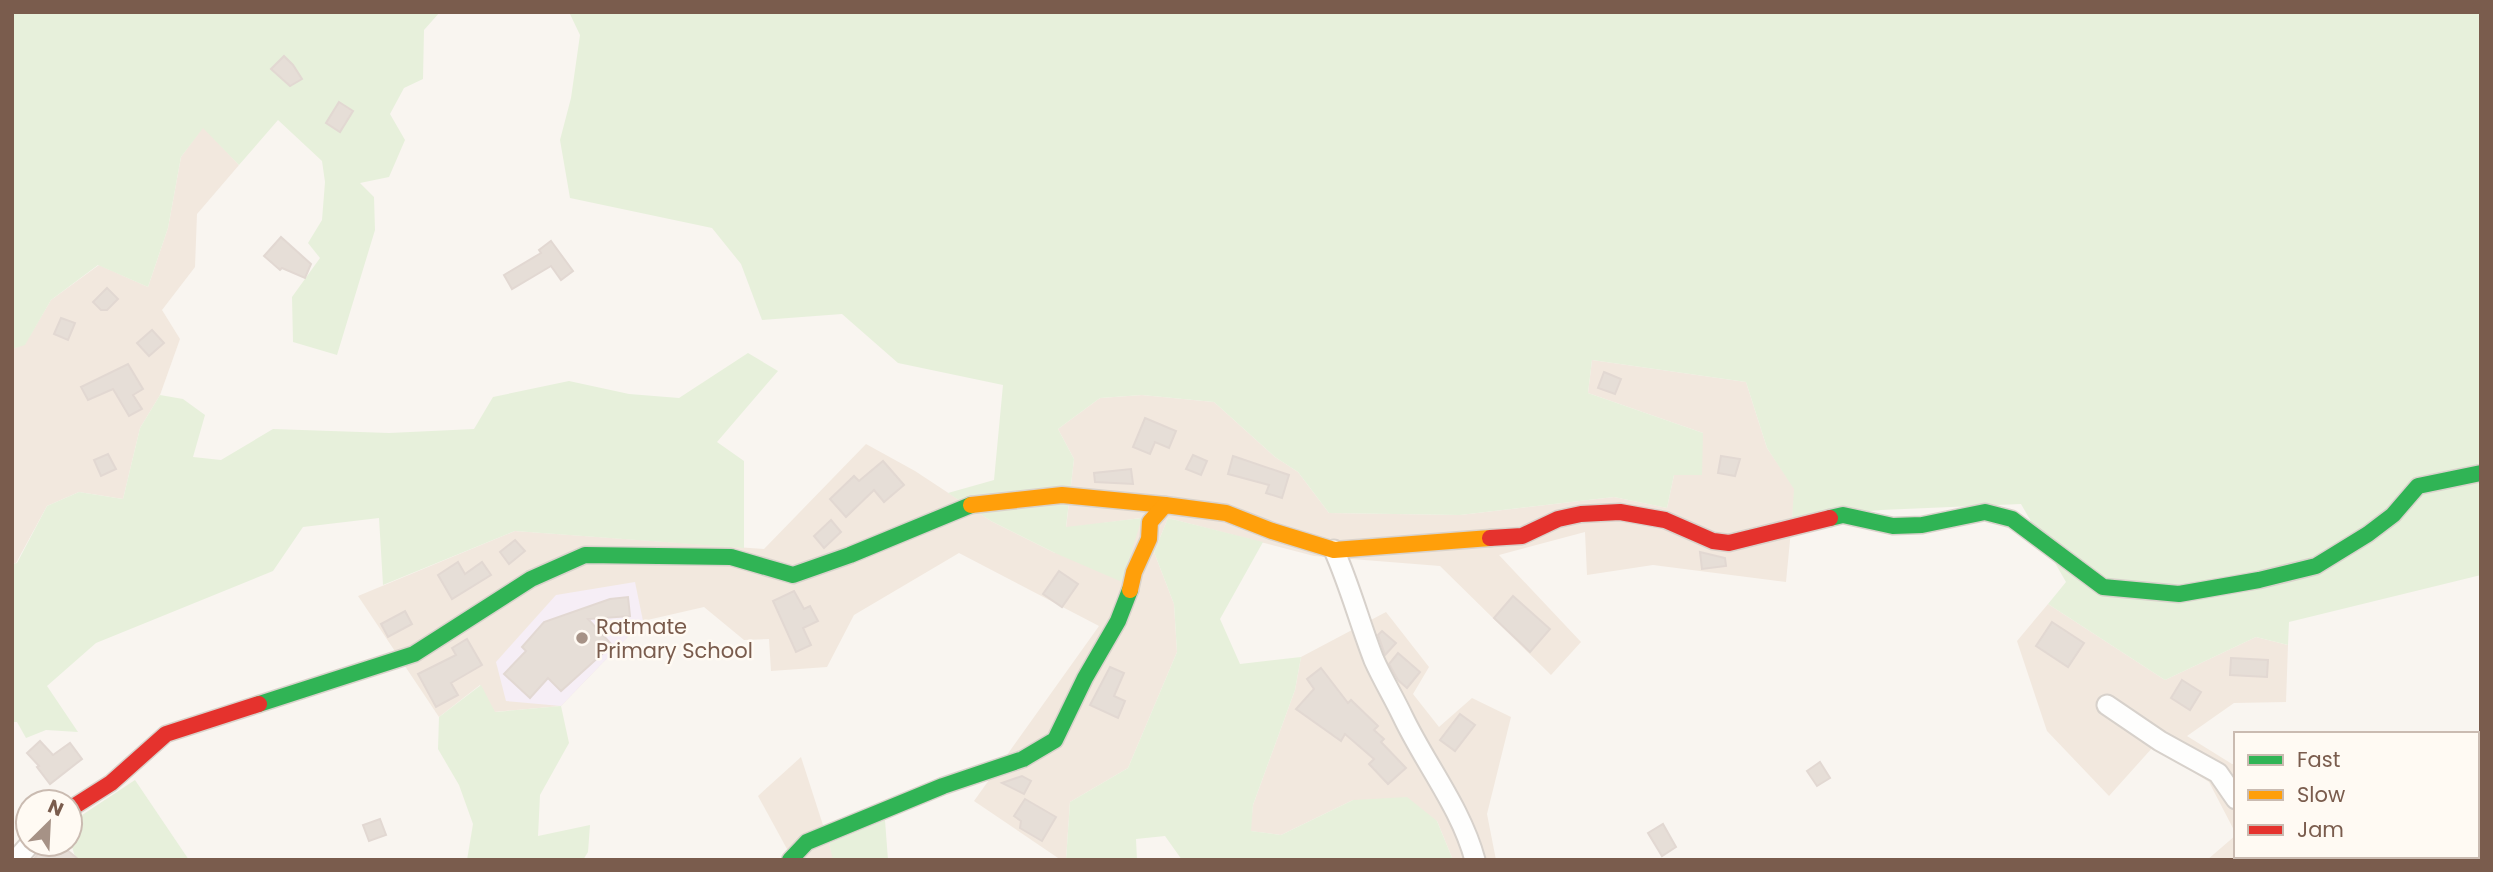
<svg xmlns="http://www.w3.org/2000/svg" width="2493" height="872" viewBox="0 0 2493 872" font-family="Poppins,sans-serif">
<rect width="100%" height="100%" fill="#f9f5f0"/>
<!-- residential -->
<g fill="#f2e8de">
<polygon points="203,127 239,165 197,214 195,267 162,310 180,339 160,395 140,428 123,499 79,492 47,506 16,563 12,564 12,349 25,344 51,300 99,265 148,287 168,228 181,157"/>
<polygon points="1592,360 1746,382 1767,448 1795,489 1786,582 1653,565 1587,575 1585,532 1499,555 1581,642 1551,675 1440,566 1314,556 1168,518 1154,552 1174,604 1177,652 1128,768 1070,802 1066,860 1061,860 974,801 1099,626 959,553 854,615 827,667 771,671 769,639 744,640 704,607 643,621 561,706 494,712 480,685 439,717 358,596 515,531 764,549 866,444 915,471 991,521 1055,553 1141,518 1066,528 1074,459 1058,429 1100,398 1142,395 1214,402 1275,457 1298,472 1329,513 1460,515 1614,497 1667,508 1674,475 1703,433 1588,393"/>
<polygon points="2048,604 2165,680 2256,637 2288,645 2286,702 2234,703 2187,736 2232,764 2236,764 2236,834 2209,782 2153,747 2109,796 2047,731 2017,641"/>
<polygon points="1386,612 1429,667 1413,694 1439,727 1472,698 1511,717 1487,814 1496,860 1453,860 1437,821 1353,800 1281,835 1250,831 1253,805 1295,690 1301,657"/>
<polygon points="801,757 833,856 833,860 793,860 758,796"/>
<polygon points="2236,835 2236,856 2328,856 2328,860 2207,860"/>
</g>
<!-- education -->
<polygon fill="#f6eef6" points="635,582 643,621 561,706 506,701 496,662 556,595"/>
<!-- green -->
<g fill="#e7f0db">
<polygon points="12,12 440,12 424,30 423,79 404,88 390,114 405,140 389,177 360,183 374,197 375,230 337,355 293,342 292,297 320,258 308,243 322,220 325,182 322,161 278,120 239,165 203,128 181,157 168,228 148,287 98,265 51,300 25,345 12,349"/>
<polygon points="569,12 2481,12 2481,575 2289,622 2288,645 2256,637 2165,680 2048,604 2066,582 2021,504 1881,510 1792,519 1794,489 1767,448 1746,382 1592,360 1588,393 1703,433 1702,475 1674,475 1667,508 1614,497 1460,515 1329,513 1298,472 1275,457 1214,402 1142,395 1100,398 1058,429 1074,459 1066,527 1142,518 1122,582 1055,553 991,521 948,493 994,480 1003,385 898,363 842,314 762,320 741,264 712,228 570,198 560,140 571,98 580,35"/>
<polygon points="748,353 778,371 717,442 744,461 744,548 515,531 383,585 379,518 303,527 273,571 96,643 47,686 78,732 46,730 26,738 17,722 12,722 12,564 17,563 47,506 79,492 123,499 140,428 160,395 183,399 205,415 193,457 221,460 273,429 389,433 474,429 493,397 569,381 629,394 679,398"/>
<polygon points="1168,518 1263,542 1220,619 1240,664 1301,657 1295,690 1253,805 1251,831 1281,835 1353,800 1407,797 1437,821 1453,860 1182,860 1165,836 1136,839 1137,860 1066,860 1070,802 1128,768 1177,652 1174,604 1154,552"/>
<polygon points="481,685 495,712 561,706 569,743 540,795 538,836 590,825 588,852 583,860 467,860 473,824 459,785 438,749 439,717"/>
<polygon points="135,780 189,860 76,860 70,840 70,823"/>
<polygon points="885,820 888,860 833,860 829,843"/>
</g>
<!-- building -->
<g fill="#e6ded7" stroke="#e2d8d2" stroke-width="2">
<polygon points="284,56 293,65 302,79 290,86 271,69"/>
<polygon points="339,102 353,111 340,132 326,123"/>
<polygon points="281,237 311,264 305,278 282,268 280,270 264,256"/>
<polygon points="551,241 573,271 561,280 551,266 512,289 504,275 541,253 539,250"/>
<polygon points="107,288 118,299 107,310 101,310 93,302"/>
<polygon points="61,318 75,323 68,340 54,334"/>
<polygon points="152,330 164,343 149,356 137,343"/>
<polygon points="128,364 143,389 133,395 142,409 129,416 113,389 88,400 81,387"/>
<polygon points="1604,372 1621,379 1615,394 1598,388"/>
<polygon points="1145,418 1176,431 1169,448 1155,442 1150,454 1133,447"/>
<polygon points="108,454 116,469 101,476 94,460"/>
<polygon points="1193,455 1207,461 1201,475 1186,469"/>
<polygon points="1233,456 1289,475 1282,498 1266,493 1269,485 1228,474"/>
<polygon points="1721,456 1740,459 1735,476 1718,473"/>
<polygon points="883,461 904,485 884,502 874,490 846,517 830,499 854,476 859,481"/>
<polygon points="1131,469 1133,484 1095,482 1094,473"/>
<polygon points="831,520 841,532 824,548 814,536"/>
<polygon points="515,540 525,551 509,564 500,552"/>
<polygon points="1700,552 1725,558 1726,566 1702,569"/>
<polygon points="458,562 465,574 482,562 491,575 452,599 438,575"/>
<polygon points="1059,571 1078,584 1062,607 1043,594"/>
<polygon points="794,591 804,609 810,606 818,621 803,628 811,645 796,652 773,601"/>
<polygon points="1513,596 1550,629 1530,652 1494,618"/>
<polygon points="628,597 630,616 588,619 612,645 561,691 548,678 530,698 504,674 526,651 522,647 544,622 610,599"/>
<polygon points="405,611 412,624 388,637 381,624"/>
<polygon points="2052,622 2084,643 2068,667 2036,646"/>
<polygon points="1382,631 1396,643 1385,655 1378,635"/>
<polygon points="467,639 482,665 451,683 458,695 436,707 418,674 456,655 452,648"/>
<polygon points="1398,653 1420,672 1407,688 1398,680 1389,664"/>
<polygon points="2231,658 2268,660 2267,677 2230,675"/>
<polygon points="1110,667 1124,673 1114,696 1125,701 1118,718 1090,705"/>
<polygon points="1321,668 1348,703 1351,700 1378,726 1374,730 1384,739 1381,742 1406,768 1388,784 1369,764 1374,759 1345,734 1341,741 1296,709 1314,689 1307,679"/>
<polygon points="2182,680 2201,692 2190,710 2171,698"/>
<polygon points="1460,714 1475,725 1455,751 1440,740"/>
<polygon points="40,741 53,755 70,743 82,759 50,784 37,767 39,766 27,753"/>
<polygon points="1820,762 1830,778 1817,786 1807,771"/>
<polygon points="1022,776 1031,781 1024,794 1002,783"/>
<polygon points="1025,799 1056,817 1042,841 1020,828 1021,821 1014,816"/>
<polygon points="380,819 386,835 369,841 363,825"/>
<polygon points="1663,824 1676,847 1662,856 1648,833"/>
<polygon points="46,844 60,844 79,860 33,860"/>
</g>
<g fill="none" stroke-linecap="round" stroke-linejoin="round">
<defs>
<g id="street">
<path d="M1334,550C1350,586 1360,624 1374,660C1383,680 1394,698 1403,717C1426,765 1461,808 1475,860"/>
<polyline points="2107,705 2160,741 2218,773 2236,799"/>
<polyline points="2286,856 2290,860"/>
<polyline points="16,860 30,844"/>
</g>
<g id="fast">
<polyline points="1830,518 1843,515 1893,526 1922,525 1985,512 2012,519 2103,587 2179,594 2259,580 2316,566 2368,534 2393,515 2418,486 2481,473"/>
<polyline points="259,704 414,654 531,579 585,555 731,557 793,575 850,555 971,505"/>
<polyline points="790,860 807,842 943,786 1023,759 1055,740 1085,678 1118,621 1130,590"/>
</g>
<g id="slow">
<polyline points="971,505 1062,495 1165,505"/>
<polyline points="1130,590 1134,572 1149,539 1150,522 1165,505 1226,513 1272,531 1334,550 1490,538"/>
</g>
<g id="jam">
<polyline points="1490,538 1522,536 1558,519 1581,514 1620,512 1665,520 1713,541 1729,543 1830,518"/>
<polyline points="70,809 111,783 166,734 259,704"/>
</g>
</defs>
<!-- street casing -->
<use href="#street" stroke="#d7d1cb" stroke-width="23"/>
<!-- fast casing -->
<use href="#fast" stroke="#d9d2cb" stroke-width="19"/>
<!-- slow casing -->
<use href="#slow" stroke="#d9d2cb" stroke-width="19"/>
<!-- jam casing -->
<use href="#jam" stroke="#d9d2cb" stroke-width="19"/>
<!-- street -->
<use href="#street" stroke="#fefefd" stroke-width="19"/>
<!-- fast -->
<use href="#fast" stroke="#30b455" stroke-width="16"/>
<!-- slow -->
<use href="#slow" stroke="#ff9f0a" stroke-width="16"/>
<!-- jam -->
<use href="#jam" stroke="#e5322d" stroke-width="16"/>
</g>
<!-- markers -->
<circle fill="#a69286" stroke="#fffaf3" stroke-width="2.5" cx="582" cy="638" r="7"/>
<g text-anchor="middle" dominant-baseline="central" stroke-width="5" stroke-linejoin="round" paint-order="stroke">
<!-- poi labels -->
<g font-size="21" fill="#7a5c4d" stroke="#fffaf3" text-anchor="start">
<text x="596" y="626">Ratmate<tspan x="596" dy="24">Primary School</tspan></text>
</g>
</g>
<!-- border -->
<rect width="2493" height="872" fill="none" stroke="#7a5c4d" stroke-width="28"/>
<!-- legend -->
<rect x="2234" y="732" width="245" height="126" fill="#fffaf3" stroke="#cabbb1" stroke-width="2"/>
<rect x="2248" y="755" width="35" height="10" fill="#30b455" stroke="#cabbb1" stroke-width="2"/>
<text x="2297" y="767" font-size="21" fill="#7a5c4d">Fast</text>
<rect x="2248" y="790" width="35" height="10" fill="#ff9f0a" stroke="#cabbb1" stroke-width="2"/>
<text x="2297" y="802" font-size="21" fill="#7a5c4d">Slow</text>
<rect x="2248" y="825" width="35" height="10" fill="#e5322d" stroke="#cabbb1" stroke-width="2"/>
<text x="2297" y="837" font-size="21" fill="#7a5c4d">Jam</text>
<!-- north arrow -->
<g transform="translate(49 823) rotate(24)"><circle r="33" fill="#fffaf3" stroke="#cabbb1" stroke-width="2"/>
<path d="M0-5L12 26L0 18L-12 26Z" fill="#a69286"/>
<text y="-10" font-size="19" font-weight="bold" text-anchor="middle" fill="#7a5c4d">N</text>
</g>
</svg>
